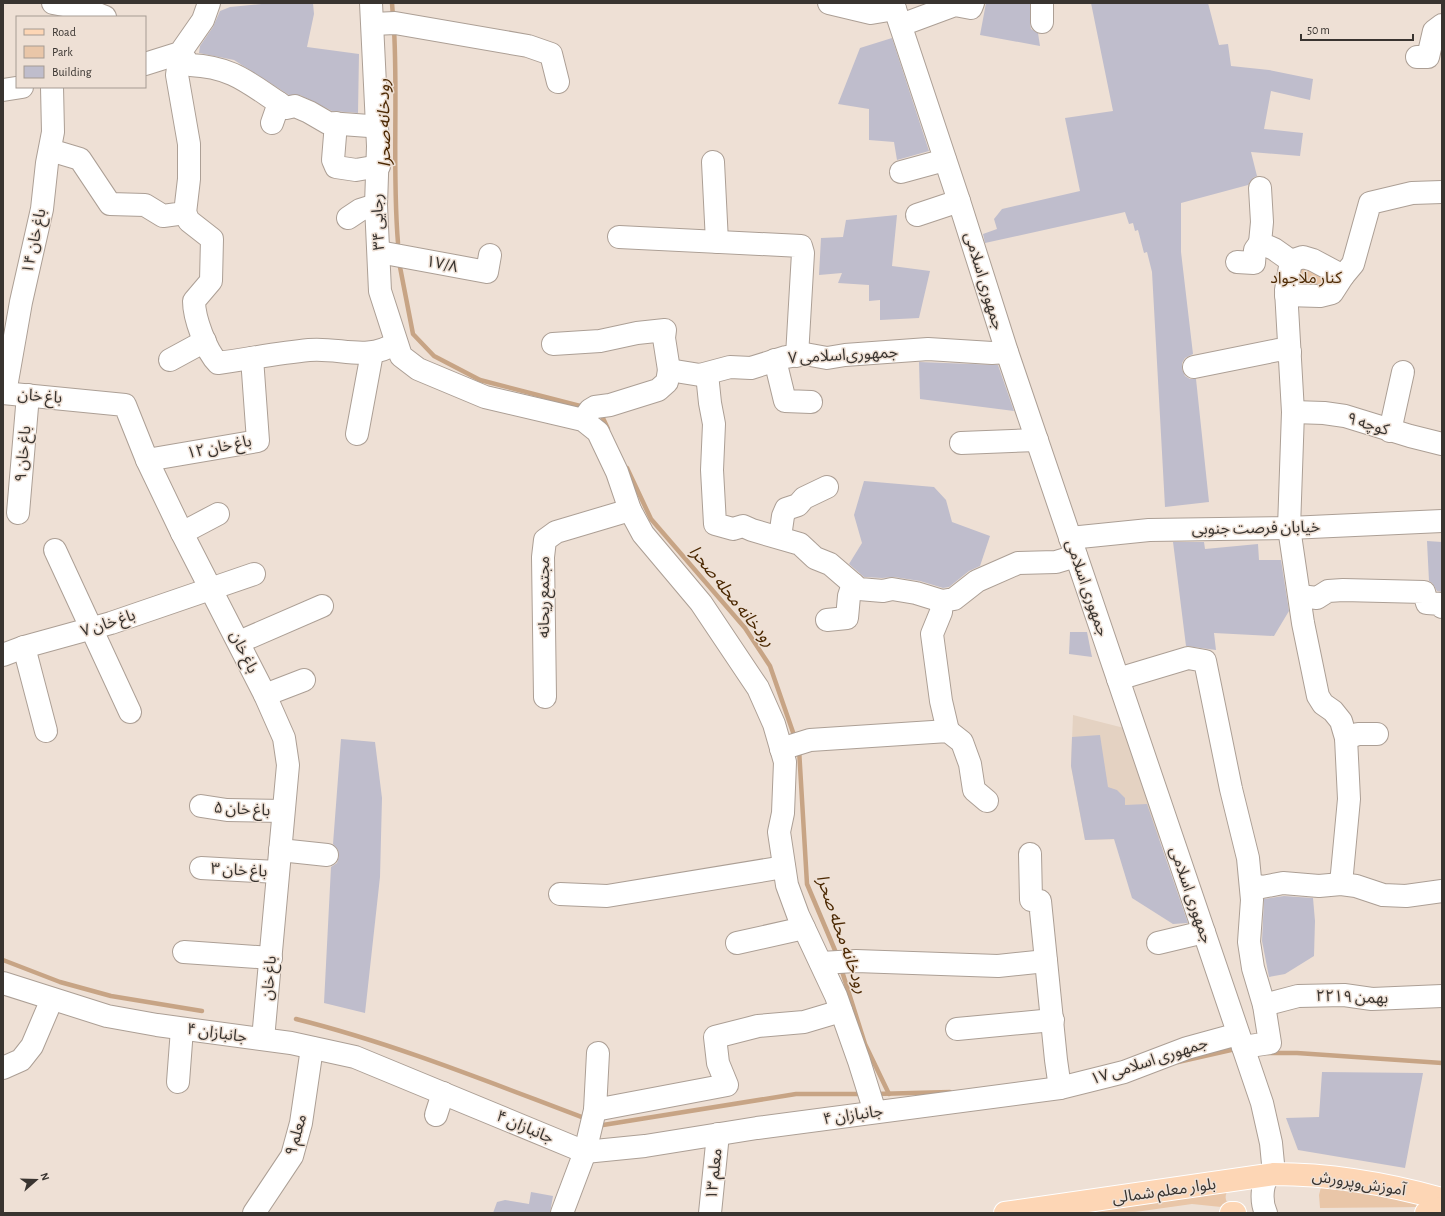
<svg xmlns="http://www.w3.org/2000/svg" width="1445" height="1216" viewBox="0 0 1445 1216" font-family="'Alegreya Sans','Noto Sans Arabic',sans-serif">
<rect width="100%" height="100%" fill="#eee0d5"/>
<!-- built -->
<polygon fill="#e4d2c2" points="1073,715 1128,729 1163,838 1085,840 1071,766"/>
<!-- green -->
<g fill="#e9c6a8">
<polygon points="1291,261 1343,276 1332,293 1286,295"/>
<polygon points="1322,1183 1424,1201 1425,1207 1320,1208 1319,1195"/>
<path d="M1230,1186C1224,1196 1224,1199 1231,1208L1192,1204L1128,1213H1071Z"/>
</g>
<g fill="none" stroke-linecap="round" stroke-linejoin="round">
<!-- stream -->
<g stroke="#c7a485" stroke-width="4.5">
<polyline points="392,3 393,17"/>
<path d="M394,29C398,100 392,172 398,243"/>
<polyline points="400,267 413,334 434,356 480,380 584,407"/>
<polyline points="598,414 602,416 608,429"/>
<polyline points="627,468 651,519 745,628 770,666 795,738"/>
<polyline points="799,749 807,884 837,955"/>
<polyline points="3,960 60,982 111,996 202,1011"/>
<polyline points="841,968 865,1044 889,1094"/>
<path d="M296,1019C396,1044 491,1083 587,1119"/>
<polyline points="1268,1053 1297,1053 1442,1063"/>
<polyline points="1178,1062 1231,1050"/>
<polyline points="875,1094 950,1092"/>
<polyline points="598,1123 603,1125 796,1094 864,1094"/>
</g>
</g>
<!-- building -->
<g fill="#bfbdcc">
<polygon points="272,3 313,3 314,14 307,47 359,54 358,113 332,111 300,95 289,95 234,60 199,53 200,46 213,27 220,11 230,7"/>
<polygon points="986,3 1030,3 1030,22 1031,29 1038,33 1040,46 980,35"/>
<polygon points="1091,3 1208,3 1219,45 1228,44 1231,66 1269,70 1313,79 1310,100 1271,91 1264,129 1303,133 1300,156 1251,152 1257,176 1253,178 1248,185 1181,203 1181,252 1193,354 1185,358 1182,363 1182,369 1185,376 1190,379 1196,379 1209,502 1165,507 1152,272 1147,252 1144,253 1138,230 1135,231 1133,223 1129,224 1125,212 985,243 983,234 997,229 994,219 1002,209 1080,191 1065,118 1113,111"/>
<polygon points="892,38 929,151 897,160 894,142 869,140 869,109 838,104 860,48"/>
<polygon points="897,215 892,266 930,271 919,318 880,320 880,300 869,301 869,285 838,283 842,273 819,275 821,238 843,237 846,220"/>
<polygon points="919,362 998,365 1014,411 920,399"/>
<polygon points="864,481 934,487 946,500 952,522 990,536 980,566 969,571 949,587 943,588 920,581 894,577 882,578 864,577 849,564 862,543 854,515"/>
<polygon points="1427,541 1442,542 1442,592 1437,591 1432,583 1429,581"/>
<polygon points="1173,542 1204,542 1205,549 1258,544 1259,560 1281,560 1289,611 1274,636 1214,633 1216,650 1186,646"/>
<polygon points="1070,632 1087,632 1092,657 1069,654"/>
<polygon points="1100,735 1108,787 1117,790 1125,798 1125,805 1147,804 1188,923 1173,924 1132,898 1114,839 1085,840 1071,766 1072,737"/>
<polygon points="341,739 375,742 382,798 380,877 365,1013 324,1003 331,867 337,863 339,856 338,850 333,844"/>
<polygon points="1284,896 1313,898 1315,921 1314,956 1285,974 1269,977 1262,941 1264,899"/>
<polygon points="1322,1072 1423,1073 1405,1168 1298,1150 1286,1118 1319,1117"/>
<polygon points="531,1192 553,1196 550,1213 493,1213 497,1202 505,1200 529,1204"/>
</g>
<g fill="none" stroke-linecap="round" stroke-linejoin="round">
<defs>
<g id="minor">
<polyline points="53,3 85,9 105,17"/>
<polyline points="371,3 378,146 376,205 380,291 401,356 418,369 485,397 583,420 598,432 617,472 630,510 643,534 701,603 758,688 774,724 785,762 783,813 779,832 787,885 798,915 836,996 859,1061 875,1112"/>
<polyline points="829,3 871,13 895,9"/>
<path d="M893,3L959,201L1007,352L1262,1103L1271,1143L1274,1174C1260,1178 1261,1202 1266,1213"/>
<polyline points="1042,3 1042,22"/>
<polyline points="373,24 395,23 528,46 551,54 558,82"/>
<polyline points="901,25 955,5 971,8 973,3"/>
<path d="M180,53L190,65C231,67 246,81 279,103L272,123"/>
<polyline points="1417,57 1428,57 1434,31 1442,25"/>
<polyline points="145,64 180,53 203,20 209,3"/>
<polyline points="3,90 22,87"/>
<polyline points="279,103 286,108 295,106 309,112 328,123 369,126 377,124"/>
<polyline points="336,123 333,160 336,167 356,170 379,166"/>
<polyline points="50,150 80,159 110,204 145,205 163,216 185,213 189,179 189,144 177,75 180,53"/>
<polyline points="713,162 717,242"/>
<polyline points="901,172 945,160"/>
<polyline points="1260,188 1262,222 1260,243 1274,249 1291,261 1286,290 1293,412 1289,528 1303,623 1318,696 1323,704 1333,711 1341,721 1346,738 1349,799 1341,884"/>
<path d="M185,213L189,221L212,239L211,281L194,301C194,318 206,351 218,363C248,359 278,353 309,350C340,347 367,362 396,343"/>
<polyline points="917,215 959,201"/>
<polyline points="348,218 360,210 376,205"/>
<polyline points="619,237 801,246 803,253 797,356"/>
<polyline points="379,252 487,272 490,255"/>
<polyline points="1291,261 1303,257 1313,260 1343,276 1353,264 1370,203 1412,193 1442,192"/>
<polyline points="1237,262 1254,263 1255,250 1260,243"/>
<polyline points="1286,295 1320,296 1332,293 1343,276"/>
<polyline points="553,344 600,341 637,333 665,330 664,338 669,370"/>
<polyline points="170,360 205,341"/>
<polyline points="775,360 785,401 811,402"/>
<polyline points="1194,367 1278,350 1290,352"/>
<polyline points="707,374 710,403 714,424 712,470 715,524 733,529 743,526 752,530 800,544 815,558 830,564 859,589 883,591 892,589 916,593 942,601"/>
<polyline points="3,393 125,405 147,460 182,533 265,695 284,738 288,765 263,1039"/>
<polyline points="5,393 21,302 42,209 47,163 53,132 52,87"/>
<polyline points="1293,412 1324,413 1345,416 1410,436 1442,444"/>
<polyline points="583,420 590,410 595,407 610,405 658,390 667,382 669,370 700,375 730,367 751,368 786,357 805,354 827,358 845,355 928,349 992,353 1007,352"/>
<polyline points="1390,431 1403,372"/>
<polyline points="357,434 372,353"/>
<polyline points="961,443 1037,440"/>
<polyline points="147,460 258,441 252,358"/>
<polyline points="18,513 28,395"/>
<polyline points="182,533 218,514"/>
<polyline points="780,537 783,516 786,509 798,505 804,498 827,487"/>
<polyline points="1070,538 1149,530 1289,528 1442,521"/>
<polyline points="55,550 130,712"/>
<polyline points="1300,596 1317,598 1328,591 1343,590 1424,592 1427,603 1441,604 1442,607"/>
<polyline points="827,620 847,618 849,596 853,584"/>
<polyline points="239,642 322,606"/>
<polyline points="24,647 46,731"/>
<polyline points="3,655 24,647 111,623 254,574"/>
<polyline points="1118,679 1188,658 1205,661 1231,789 1248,858 1252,900 1249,942 1253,968 1264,1005 1270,1043 1243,1047"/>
<polyline points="265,695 304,680"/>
<polyline points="545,697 543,557 545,540 556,532 630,510"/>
<polyline points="948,731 941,701 932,634 941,612 942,601 954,599 977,581 1018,563 1056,562 1076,556"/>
<polyline points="1346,738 1358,734 1377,734"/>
<polyline points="781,749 810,740 948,731 962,742 970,764 974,790 987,801"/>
<polyline points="201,806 227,810 283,811"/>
<polyline points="280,850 327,855"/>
<polyline points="1030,854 1031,900 1040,901 1056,1060 1060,1088"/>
<polyline points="201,868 277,872"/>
<polyline points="1251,884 1262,887 1283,883 1319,886 1341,884 1356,886 1383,895 1406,896 1442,891"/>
<polyline points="560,894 607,896 784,867"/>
<polyline points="737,943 804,928"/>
<polyline points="1158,943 1204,932"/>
<polyline points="184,952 271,958"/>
<polyline points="821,963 856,961 998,966 1046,961"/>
<polyline points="3,983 107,1016 157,1025 291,1043 355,1057 585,1152 645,1146 757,1128 1060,1088 1124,1072 1187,1048 1238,1034"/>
<polyline points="1264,1005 1298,996 1344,995 1372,999 1442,996"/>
<polyline points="957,1029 1053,1020"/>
<polyline points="598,1053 595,1110 727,1085 718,1063 715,1037 758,1026 804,1022 841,1011"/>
<polyline points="3,1068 21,1060 32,1046 52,999"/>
<polyline points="178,1082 182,1029"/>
<polyline points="436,1115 443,1093"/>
<polyline points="254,1213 292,1156 301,1123 312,1048"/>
<polyline points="562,1213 585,1152 595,1110"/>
<polyline points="710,1213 718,1134"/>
</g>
<g id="major">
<path d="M1005,1213L1274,1174C1330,1174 1388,1184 1442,1199"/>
<polyline points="1231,1213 1235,1213"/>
<polyline points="1426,1213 1442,1208"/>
</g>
</defs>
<!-- minor casing -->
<use href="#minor" stroke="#ac9f95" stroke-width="24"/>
<!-- major casing -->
<use href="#major" stroke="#fff" stroke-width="24"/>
<!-- minor -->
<use href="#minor" stroke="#fff" stroke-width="22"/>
<!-- major -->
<use href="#major" stroke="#fdd6b5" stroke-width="22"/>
</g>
<g text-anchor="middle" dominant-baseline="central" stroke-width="3" stroke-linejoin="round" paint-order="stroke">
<!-- street labels -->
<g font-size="16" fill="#393430" stroke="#eee0d5">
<text transform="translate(378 222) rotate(-92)">رجایی ۳۴</text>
<text transform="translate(34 241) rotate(-78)">باغ خان ۱۴</text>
<text transform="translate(442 264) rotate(11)">۱۷/۸</text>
<text transform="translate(984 281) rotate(73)">جمهوری اسلامی</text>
<text transform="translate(843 355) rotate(-3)">جمهوری‌اسلامی ۷</text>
<text transform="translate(40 396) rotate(5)">باغ خان</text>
<text transform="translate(1368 424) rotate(17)">کوچه ۹</text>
<text transform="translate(219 447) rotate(-11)">باغ خان ۱۲</text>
<text transform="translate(23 454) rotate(-85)">باغ خان ۹</text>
<text transform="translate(1256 528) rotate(-1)">خیابان فرصت جنوبی</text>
<text transform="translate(1087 588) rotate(71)">جمهوری اسلامی</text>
<text transform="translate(544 597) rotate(-90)">مجتمع ریحانه</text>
<text transform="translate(108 623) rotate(-18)">باغ خان ۷</text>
<text transform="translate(244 652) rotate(64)">باغ خان</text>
<text transform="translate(242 809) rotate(3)">باغ خان ۵</text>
<text transform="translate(239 870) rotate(3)">باغ خان ۳</text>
<text transform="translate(1191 895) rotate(71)">جمهوری اسلامی</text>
<text transform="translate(269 978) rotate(-85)">باغ خان</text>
<text transform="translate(1352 997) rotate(2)">۲۲بهمن ۱۹</text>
<text transform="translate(217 1033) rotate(8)">جانبازان ۴</text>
<text transform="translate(1149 1061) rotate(-18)">جمهوری اسلامی ۱۷</text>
<text transform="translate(853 1115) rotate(-8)">جانبازان ۴</text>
<text transform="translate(525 1127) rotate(23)">جانبازان ۴</text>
<text transform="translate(296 1135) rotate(-74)">معلم ۹</text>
<text transform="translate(714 1174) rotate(-84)">معلم ۱۳</text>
<text transform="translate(1359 1183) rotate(9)">آموزش‌و‌پرورش</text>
<text transform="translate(1164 1191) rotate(-8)">بلوار معلم شمالی</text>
</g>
<!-- park labels -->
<g font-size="16" fill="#4f2c06" stroke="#eee0d5">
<text x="1306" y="278">کنار ملا‌جواد</text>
</g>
<!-- water labels -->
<g font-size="17" font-style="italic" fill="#4b2802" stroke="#eee0d5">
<text transform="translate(384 123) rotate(-91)">رودخانه صحرا</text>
<text transform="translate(732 596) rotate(51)">رودخانه محله صحرا</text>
<text transform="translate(842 934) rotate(71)">رودخانه محله صحرا</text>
</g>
</g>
<!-- border -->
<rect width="1445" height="1216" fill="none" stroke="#393430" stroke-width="8"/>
<!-- legend -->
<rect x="16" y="16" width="130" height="72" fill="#eee0d5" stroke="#a69b93"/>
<rect x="24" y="29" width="20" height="6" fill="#fdd6b5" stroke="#a69b93"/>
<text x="52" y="36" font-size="12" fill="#393430">Road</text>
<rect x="24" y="46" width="20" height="12" fill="#e9c6a8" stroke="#a69b93"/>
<text x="52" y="56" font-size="12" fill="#393430">Park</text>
<rect x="24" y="66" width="20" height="12" fill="#bfbdcc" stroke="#a69b93"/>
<text x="52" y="76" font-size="12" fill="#393430">Building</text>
<!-- north arrow -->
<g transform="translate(36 1180) rotate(70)" stroke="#eee0d5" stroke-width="3" paint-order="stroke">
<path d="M0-3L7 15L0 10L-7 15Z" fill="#393430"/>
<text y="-6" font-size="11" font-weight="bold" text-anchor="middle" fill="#393430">N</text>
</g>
<!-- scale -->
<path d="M1301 34v6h112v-6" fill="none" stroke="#393430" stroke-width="2"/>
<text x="1307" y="34" font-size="12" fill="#393430" stroke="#eee0d5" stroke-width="3" paint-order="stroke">50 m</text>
</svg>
